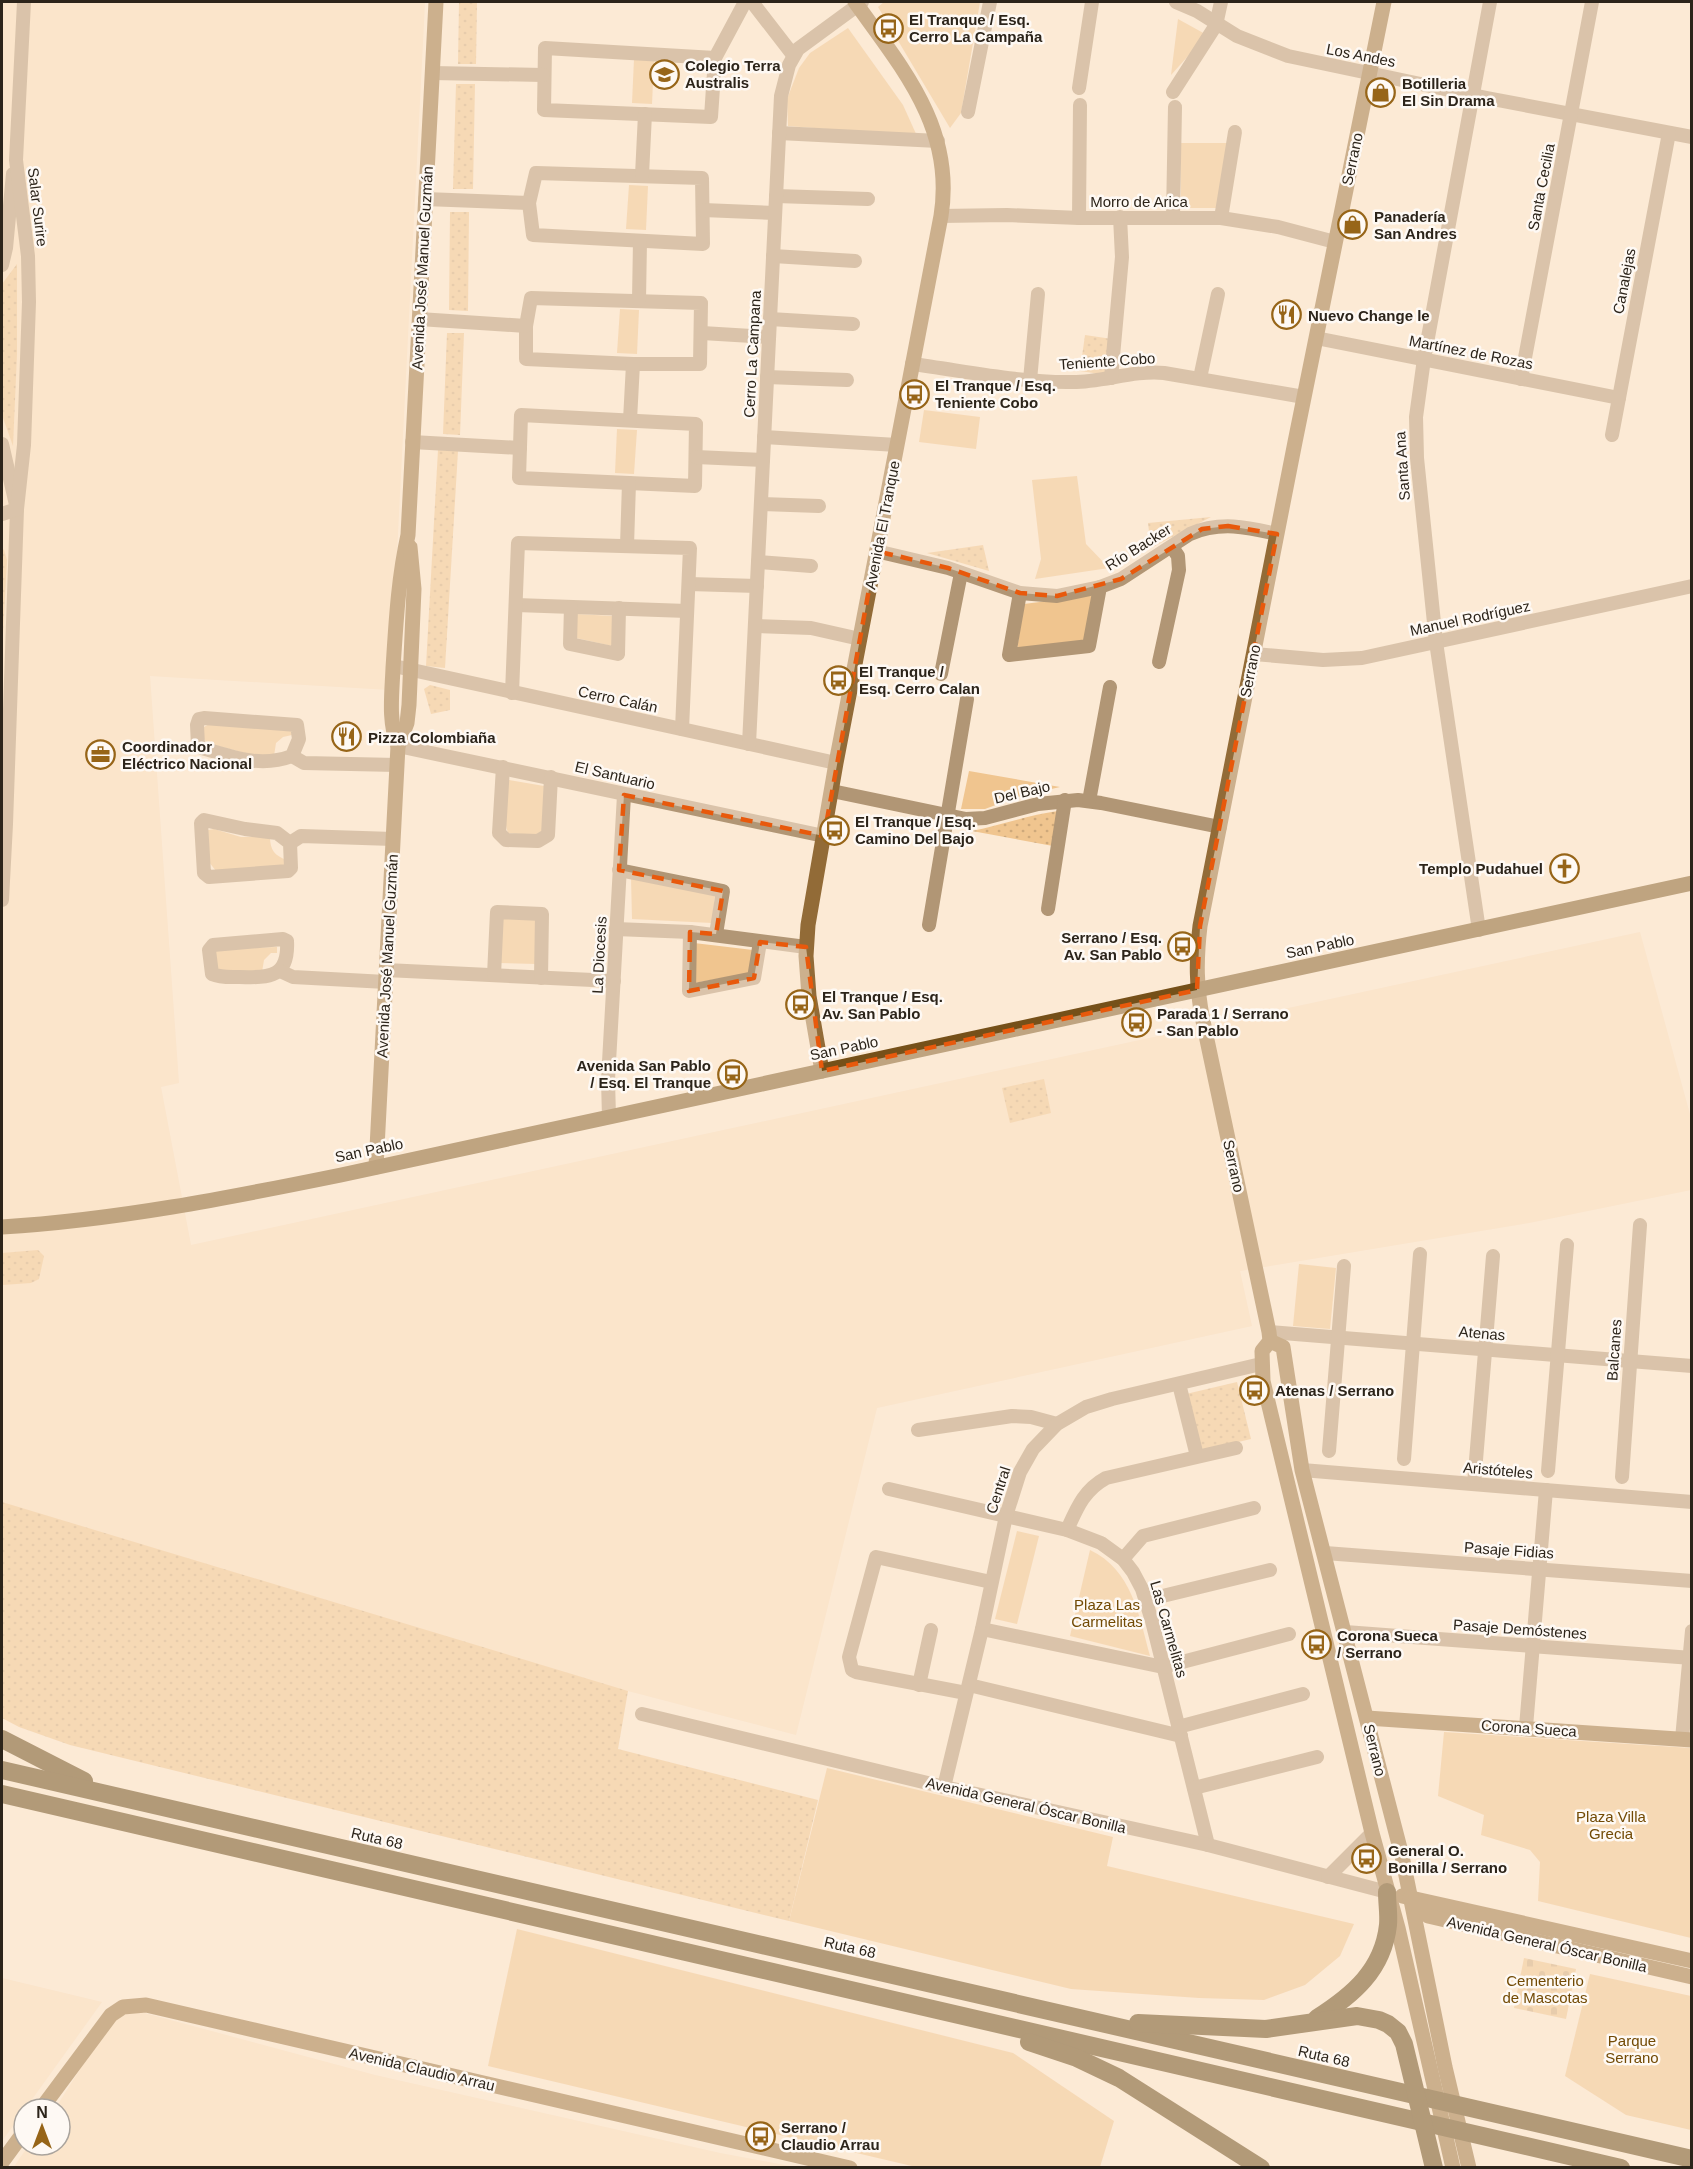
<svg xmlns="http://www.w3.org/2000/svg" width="1693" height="2169" viewBox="0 0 1693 2169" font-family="Helvetica,sans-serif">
<defs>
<pattern id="grass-dots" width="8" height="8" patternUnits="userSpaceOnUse" patternTransform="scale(1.5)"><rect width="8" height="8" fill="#f0c58f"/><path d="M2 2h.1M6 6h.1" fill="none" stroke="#cea97b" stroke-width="1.8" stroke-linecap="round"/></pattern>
<pattern id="cemetery-stones" width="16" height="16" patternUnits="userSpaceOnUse" patternTransform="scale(1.5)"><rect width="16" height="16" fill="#f0c58f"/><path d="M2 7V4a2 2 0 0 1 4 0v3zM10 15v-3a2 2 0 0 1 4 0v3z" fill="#cea97b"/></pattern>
</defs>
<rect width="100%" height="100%" fill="#fcead5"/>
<!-- built -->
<g fill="#fadfbe">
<polygon points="2,2 425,2 390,690 150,676 179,1083 161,1087 191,1245 1640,932 1691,1118 1691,1190 1529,1223 1240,1271 1252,1326 877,1408 796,1735 628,1691 2,1545"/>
<polygon points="2,1978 102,2002 2,2141"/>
<polygon points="137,2011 375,2075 720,2153 795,2167 13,2168 29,2145 60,2145 60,2109 55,2109 111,2020 121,2013"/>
</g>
<!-- grass -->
<g fill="url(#grass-dots)">
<polygon points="459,2 477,2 476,64 458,64"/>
<polygon points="456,84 475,84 473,189 453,189"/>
<polygon points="450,212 469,212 468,311 449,310"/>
<polygon points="17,264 17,354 13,446 2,415 2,284"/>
<polygon points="447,333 464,333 460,435 443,434"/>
<polygon points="1085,335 1112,339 1107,375 1080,371"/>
<polygon points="438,450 458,451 445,668 426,666"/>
<polygon points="1211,517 1151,548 1148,523"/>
<polygon points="983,545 989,571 927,553"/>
<polygon points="2,548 4,550 7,560 2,653"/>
<polygon points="430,685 450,690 450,710 431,714 424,689"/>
<path d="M1058,811L1053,846L972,831C1001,825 1029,815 1058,811Z"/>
<polygon points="1044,1079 1051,1113 1010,1123 1002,1088"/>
<polygon points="38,1250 44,1256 39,1279 31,1283 2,1285 2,1253"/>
<polygon points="1237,1382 1251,1439 1200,1451 1186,1394"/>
<polygon points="2,1502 628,1691 618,1749 818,1800 789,1921 70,1745 19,1727 2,1718"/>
</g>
<!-- cemetery -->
<polygon fill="url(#cemetery-stones)" points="1524,1958 1576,1969 1566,2019 1514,2008"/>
<!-- green -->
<g fill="#f0c58f">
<polygon points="884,2 980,2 961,113 950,128 878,7"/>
<polygon points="1178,19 1207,35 1171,75"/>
<polygon points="848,28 903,105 917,136 788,126 787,99 799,68 810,53"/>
<polygon points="634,59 654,60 652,104 632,103"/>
<polygon points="1181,143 1228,143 1218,208 1181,208"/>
<polygon points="629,185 648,186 646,230 626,229"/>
<polygon points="620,309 639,310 637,354 617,353"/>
<polygon points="924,410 980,417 976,449 919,442"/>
<polygon points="617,429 637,430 634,474 615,473"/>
<polygon points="1077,476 1086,544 1109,568 1035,579 1041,559 1032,480"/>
<polygon points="1094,595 1084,641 1017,649 1024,604"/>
<polygon points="575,614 613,616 612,646 576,638"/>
<polygon points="209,724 291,731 292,735 283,737 276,743 274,756 256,756 207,743 204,739 204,727"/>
<polygon points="969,771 1060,787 1017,797 985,809 961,809"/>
<path d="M509,780L544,786L542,831L535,835L508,833C502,817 507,797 509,780Z"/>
<path d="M214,829L241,837H270C270,850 275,856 287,860V865L216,871L209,862L208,830Z"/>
<polygon points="631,877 715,895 712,923 632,919"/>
<polygon points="499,917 537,918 536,964 498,963"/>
<polygon points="694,943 753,950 750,973 694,983"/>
<polygon points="277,947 277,953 271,953 264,960 262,972 220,972 215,968 214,949"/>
<polygon points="1299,1264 1336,1268 1330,1329 1293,1326"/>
<polygon points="1017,1531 1039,1536 1017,1624 995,1619"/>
<path d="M1090,1550C1132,1570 1139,1615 1150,1656L1070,1636Z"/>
<polygon points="1444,1732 1691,1748 1691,1938 1538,1901 1540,1862 1530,1850 1481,1835 1484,1815 1438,1796"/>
<polygon points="827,1768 1113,1837 1107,1866 1354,1924 1340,1956 1305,1985 1264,2000 1199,1998 1071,1989 789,1921"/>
<polygon points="517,1929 1013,2053 1114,2121 1100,2167 916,2167 488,2066"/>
<polygon points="1590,1974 1691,1996 1691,2130 1626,2115 1565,2076"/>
</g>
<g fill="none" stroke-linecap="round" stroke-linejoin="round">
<!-- street -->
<g stroke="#b19675" stroke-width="14">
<polyline points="752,2 793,55"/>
<polyline points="1176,2 1197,11 1237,36 1288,56 1487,98 1692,137"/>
<polyline points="715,58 545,48 544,110 711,117 715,58 745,2"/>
<polyline points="432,73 543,75"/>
<polyline points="1079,88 1092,2"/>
<polyline points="1173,92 1216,25 1221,2"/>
<polyline points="968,112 990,2"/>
<polyline points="779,133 938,141"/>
<polygon points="536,173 702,178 703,244 533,235 529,203"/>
<polyline points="642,175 645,114"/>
<polyline points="776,196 868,199"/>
<polyline points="425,199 529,203"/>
<polyline points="703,210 775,213"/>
<polyline points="941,216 1007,215 1079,218 1221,218 1278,227 1335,242"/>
<polyline points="1173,217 1175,107"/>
<polyline points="1079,218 1080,105"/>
<polyline points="1221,218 1235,132"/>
<polyline points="773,256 855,261"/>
<polyline points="2,265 6,248 13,174"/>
<polygon points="531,298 701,303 700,364 633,364 526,359 526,326"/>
<polyline points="639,300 640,241"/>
<polyline points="419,319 526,326"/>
<polyline points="770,319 853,324"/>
<polyline points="702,333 769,337"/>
<polyline points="1316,338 1619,398"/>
<path d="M912,364C965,371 1020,383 1073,382C1103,382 1134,370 1164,373L1304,397"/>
<polyline points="767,377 847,380"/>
<polyline points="1111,378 1122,257 1120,217"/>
<polyline points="1200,378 1218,294"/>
<polyline points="1521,379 1592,2"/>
<polyline points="1030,380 1038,294"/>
<polygon points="521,415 696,424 695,486 519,478"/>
<polyline points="630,420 633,364"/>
<polyline points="1612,435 1669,133"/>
<polyline points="764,437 897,445"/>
<polyline points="412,442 520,448"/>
<polyline points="2,444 17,509 6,824 2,900"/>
<polyline points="696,457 763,460"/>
<polyline points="761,504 819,506"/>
<polyline points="2,514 17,509 24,445 29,302 28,256 16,160 24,2"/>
<polyline points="627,546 629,483"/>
<path d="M876,551L948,568L1020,593L1057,596L1100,587L1121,579L1190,534C1220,521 1247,527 1277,534"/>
<polyline points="758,562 811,566"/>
<polyline points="689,584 757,586"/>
<polyline points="1020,593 1009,655 1089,646 1100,587"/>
<polyline points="516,605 687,611"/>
<polyline points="571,607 570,644 618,654 619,608"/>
<polyline points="755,626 811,628 860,639"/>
<polyline points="1254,654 1323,660 1362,658 1692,586"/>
<polyline points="1159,662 1179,570 1178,556 1172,547"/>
<polyline points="394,666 836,763"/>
<polyline points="941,674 961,573"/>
<polyline points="512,693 518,543 690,548 682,729"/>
<path d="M204,718L297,725L299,739L292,756C260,768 234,757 202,748L198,745L197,725L199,719Z"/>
<polyline points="749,744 781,96 789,65 798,49 862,2"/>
<polyline points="398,746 824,836"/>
<polyline points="292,756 304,763 397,765"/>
<polyline points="503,767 499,833 506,840 538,841 548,835 551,777"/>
<polyline points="832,791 966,819 985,818 1038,804 1078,800 1101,803 1220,827"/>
<polyline points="1089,801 1110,687"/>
<polygon points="204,820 245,829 277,833 290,843 291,868 288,871 209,877 204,873 201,823"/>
<polyline points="290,843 301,836 393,839"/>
<polyline points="619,870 723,891 716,934"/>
<polyline points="1048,909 1065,800"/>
<polyline points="929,925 967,699"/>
<polyline points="616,929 690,932 806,947"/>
<polyline points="1479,930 1436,642 1417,458 1416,417 1424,359 1490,2"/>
<polyline points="690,932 689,991 754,978 760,942"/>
<path d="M283,939L287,941C289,977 270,978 240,977C230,977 221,978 212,974L209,950L213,945Z"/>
<polyline points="386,970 614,981"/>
<polyline points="280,971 293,977 386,982"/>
<polyline points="494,975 497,912 542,914 541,978"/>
<polyline points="609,1117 608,1080 624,795"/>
<polyline points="1269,1332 1692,1366"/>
<polyline points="1179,1384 1197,1456"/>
<polyline points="918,1430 1012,1416 1031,1417 1057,1424"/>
<polyline points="1329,1451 1344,1266"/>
<polyline points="1404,1459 1420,1254"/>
<polyline points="1302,1470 1692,1502"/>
<polyline points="1548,1471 1567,1245"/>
<polyline points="1622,1477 1640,1225"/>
<polyline points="1474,1484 1493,1256"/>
<polyline points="889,1489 1067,1530 1101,1543 1123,1559 1133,1572 1142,1589 1152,1621 1208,1845"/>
<path d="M1067,1530C1077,1508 1084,1490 1106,1478L1236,1448"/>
<polyline points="1325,1553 1692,1581"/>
<polyline points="1123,1559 1143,1536 1254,1508"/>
<polyline points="1146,1600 1270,1570"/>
<polyline points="982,1629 1163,1667 1289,1634"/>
<polyline points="1345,1632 1692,1658"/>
<polyline points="919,1685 931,1630"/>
<polyline points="969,1685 1181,1736"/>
<polyline points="966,1693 856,1672 852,1670 849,1657 876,1557 991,1582"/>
<polyline points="642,1714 944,1787 1208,1845 1387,1892"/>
<polyline points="1178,1727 1303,1694"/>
<polyline points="1526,1727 1546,1490"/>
<polyline points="1682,1739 1692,1631"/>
<polyline points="944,1787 982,1629 1006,1516 1020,1472 1033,1449 1057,1424 1086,1407 1112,1399 1261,1364"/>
<polyline points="1194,1788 1317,1757"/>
<polyline points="1328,1877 1372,1833"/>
</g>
<!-- secondary -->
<g stroke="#926b37" stroke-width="15">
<path d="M1384,2L1295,442L1200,926C1196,960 1196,987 1203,1021L1269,1332L1270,1341L1262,1351L1263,1381L1372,1833L1398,1928L1453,2168"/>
<path d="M398,746C388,721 392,694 393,668C396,623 398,580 408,535L436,2"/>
<path d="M822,1071L809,996L806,956L808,925L836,763L941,216C955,128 902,68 855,2"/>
<polyline points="376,1167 398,746 407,723 409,705 414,589 410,547"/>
<polyline points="1270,1341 1283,1347 1302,1470 1402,1856 1445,2067 1469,2168"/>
<polyline points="1367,1718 1692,1740"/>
<polyline points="1402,1896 1692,1961"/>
<polyline points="1410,1898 1428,1916 1692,1977"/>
<polyline points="41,2109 111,2015 123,2007 146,2005 850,2168"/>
<polyline points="2,2162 24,2132"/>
</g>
<!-- primary -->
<path stroke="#755019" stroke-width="15" d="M2,1227C116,1220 228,1198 341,1175L1692,883"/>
<!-- highway -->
<g stroke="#593a08" stroke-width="18">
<polyline points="2,1739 84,1781"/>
<polyline points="2,1770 1692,2159"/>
<polyline points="2,1794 1621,2168"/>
<path d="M1317,2018C1353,1995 1383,1970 1388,1925C1389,1915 1387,1903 1387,1892"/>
<polyline points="1138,2023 1266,2029 1357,2016 1379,2020 1388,2024 1398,2032 1404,2044 1434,2168"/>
<polyline points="1029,2042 1077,2058 1119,2078 1261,2168"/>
</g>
</g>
<!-- marked area -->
<path d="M0 0H1693V2169H0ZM1228,526L1277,534L1200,926L1197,990L822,1071L806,947L760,942L754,978L689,991L690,932L716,934L723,891L619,870L624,795L824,836L876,551L948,568L1020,593L1057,596L1121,579L1202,529Z" fill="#fcead5" fill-opacity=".55" fill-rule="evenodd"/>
<path fill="none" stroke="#e8590c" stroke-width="4.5" stroke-dasharray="12 8" stroke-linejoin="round" d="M1228,526L1277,534L1200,926L1197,990L822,1071L806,947L760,942L754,978L689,991L690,932L716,934L723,891L619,870L624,795L824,836L876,551L948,568L1020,593L1057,596L1121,579L1202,529Z"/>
<!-- icons -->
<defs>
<symbol id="bus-ring" viewBox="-11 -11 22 22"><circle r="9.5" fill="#fef9f4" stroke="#976518" stroke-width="1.5"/><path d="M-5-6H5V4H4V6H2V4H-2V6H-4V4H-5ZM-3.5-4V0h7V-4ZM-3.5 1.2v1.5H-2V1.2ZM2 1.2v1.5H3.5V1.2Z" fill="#976518"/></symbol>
<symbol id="school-ring" viewBox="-11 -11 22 22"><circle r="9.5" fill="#fef9f4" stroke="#976518" stroke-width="1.5"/><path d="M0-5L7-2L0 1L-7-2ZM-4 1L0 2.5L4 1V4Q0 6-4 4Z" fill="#976518"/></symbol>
<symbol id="shop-ring" viewBox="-11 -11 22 22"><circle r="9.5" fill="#fef9f4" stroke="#976518" stroke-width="1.5"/><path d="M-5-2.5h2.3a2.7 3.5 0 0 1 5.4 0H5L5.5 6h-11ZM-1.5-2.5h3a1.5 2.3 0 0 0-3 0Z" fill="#976518"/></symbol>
<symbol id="restaurant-ring" viewBox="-11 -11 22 22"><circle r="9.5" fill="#fef9f4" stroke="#976518" stroke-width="1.5"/><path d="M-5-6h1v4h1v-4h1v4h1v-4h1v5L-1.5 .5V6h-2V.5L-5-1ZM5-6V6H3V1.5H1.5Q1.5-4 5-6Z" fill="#976518"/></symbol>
<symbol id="office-ring" viewBox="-11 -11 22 22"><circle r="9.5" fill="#fef9f4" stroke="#976518" stroke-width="1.5"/><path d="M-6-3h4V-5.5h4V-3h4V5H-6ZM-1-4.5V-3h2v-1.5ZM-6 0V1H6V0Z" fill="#976518"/></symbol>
<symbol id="church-ring" viewBox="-11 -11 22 22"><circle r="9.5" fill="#fef9f4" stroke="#976518" stroke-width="1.5"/><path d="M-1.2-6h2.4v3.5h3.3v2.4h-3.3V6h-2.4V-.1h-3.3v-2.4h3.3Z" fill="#976518"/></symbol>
</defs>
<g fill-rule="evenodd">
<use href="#bus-ring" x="872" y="12" width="33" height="33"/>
<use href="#school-ring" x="648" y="58" width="33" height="33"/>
<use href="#shop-ring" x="1364" y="76" width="33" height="33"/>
<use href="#shop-ring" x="1336" y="208" width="33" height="33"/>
<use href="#restaurant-ring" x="1270" y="298" width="33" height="33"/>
<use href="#bus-ring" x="898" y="378" width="33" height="33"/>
<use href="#bus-ring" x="822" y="664" width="33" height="33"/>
<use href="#restaurant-ring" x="330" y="720" width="33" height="33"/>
<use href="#office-ring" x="84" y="738" width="33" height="33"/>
<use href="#bus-ring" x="818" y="814" width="33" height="33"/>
<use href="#church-ring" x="1548" y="852" width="33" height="33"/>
<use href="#bus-ring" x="1166" y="930" width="33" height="33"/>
<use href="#bus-ring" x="784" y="988" width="33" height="33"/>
<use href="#bus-ring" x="1120" y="1006" width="33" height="33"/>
<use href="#bus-ring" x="716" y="1058" width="33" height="33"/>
<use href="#bus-ring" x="1238" y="1374" width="33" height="33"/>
<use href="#bus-ring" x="1300" y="1628" width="33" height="33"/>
<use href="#bus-ring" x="1350" y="1842" width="33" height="33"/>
<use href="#bus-ring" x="744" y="2120" width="33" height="33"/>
</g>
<g text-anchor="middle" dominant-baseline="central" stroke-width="5" stroke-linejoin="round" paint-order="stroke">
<!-- poi labels -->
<g font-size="15" font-weight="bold" fill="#2c241a" stroke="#fef9f4" text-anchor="start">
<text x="909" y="19">El Tranque / Esq.<tspan x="909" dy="17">Cerro La Campaña</tspan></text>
<text x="685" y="65">Colegio Terra<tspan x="685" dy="17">Australis</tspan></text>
<text x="1402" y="83">Botilleria<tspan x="1402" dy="17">El Sin Drama</tspan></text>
<text x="1374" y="216">Panadería<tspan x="1374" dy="17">San Andres</tspan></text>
<text x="1308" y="315">Nuevo Change le</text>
<text x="935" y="385">El Tranque / Esq.<tspan x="935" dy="17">Teniente Cobo</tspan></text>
<text x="859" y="671">El Tranque /<tspan x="859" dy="17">Esq. Cerro Calan</tspan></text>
<text x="368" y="737">Pizza Colombiaña</text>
<text x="122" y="746">Coordinador<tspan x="122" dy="17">Eléctrico Nacional</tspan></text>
<text x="855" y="821">El Tranque / Esq.<tspan x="855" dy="17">Camino Del Bajo</tspan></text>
<text x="1543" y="868" text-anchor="end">Templo Pudahuel</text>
<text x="1162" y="937" text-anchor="end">Serrano / Esq.<tspan x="1162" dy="17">Av. San Pablo</tspan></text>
<text x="822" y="996">El Tranque / Esq.<tspan x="822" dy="17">Av. San Pablo</tspan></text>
<text x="1157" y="1013">Parada 1 / Serrano<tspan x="1157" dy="17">- San Pablo</tspan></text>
<text x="711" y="1065" text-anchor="end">Avenida San Pablo<tspan x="711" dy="17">/ Esq. El Tranque</tspan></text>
<text x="1275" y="1390">Atenas / Serrano</text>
<text x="1337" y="1635">Corona Sueca<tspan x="1337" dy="17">/ Serrano</tspan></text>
<text x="1388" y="1850">General O.<tspan x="1388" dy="17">Bonilla / Serrano</tspan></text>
<text x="781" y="2127">Serrano /<tspan x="781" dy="17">Claudio Arrau</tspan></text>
</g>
<!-- street labels -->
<g font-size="15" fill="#2c241a" stroke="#fef9f4">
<text transform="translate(1361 55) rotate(11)">Los Andes</text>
<text transform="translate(1352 159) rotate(-78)">Serrano</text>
<text transform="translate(1541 187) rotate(-79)">Santa Cecilia</text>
<text x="1139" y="201">Morro de Arica</text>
<text transform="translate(38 207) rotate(83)">Salar Surire</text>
<text transform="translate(422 268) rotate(-87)">Avenida José Manuel Guzmán</text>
<text transform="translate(1624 281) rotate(-79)">Canalejas</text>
<text transform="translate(1471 352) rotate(11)">Martínez de Rozas</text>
<text transform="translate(752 354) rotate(-87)">Cerro La Campana</text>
<text transform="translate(1107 361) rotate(-4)">Teniente Cobo</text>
<text transform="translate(1402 466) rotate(-94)">Santa Ana</text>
<text transform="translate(882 525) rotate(-79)">Avenida El Tranque</text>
<text transform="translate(1138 547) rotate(-32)">Río Backer</text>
<text transform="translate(1470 618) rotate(-12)">Manuel Rodríguez</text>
<text transform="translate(1250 671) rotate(-79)">Serrano</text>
<text transform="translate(618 699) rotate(12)">Cerro Calán</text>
<text transform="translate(615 775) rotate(13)">El Santuario</text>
<text transform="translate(1022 792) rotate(-13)">Del Bajo</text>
<text transform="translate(1320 946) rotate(-12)">San Pablo</text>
<text transform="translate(599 955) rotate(-87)">La Diocesis</text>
<text transform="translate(387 956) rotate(-87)">Avenida José Manuel Guzmán</text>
<text transform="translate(844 1048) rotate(-12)">San Pablo</text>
<text transform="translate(369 1150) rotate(-12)">San Pablo</text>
<text transform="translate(1234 1166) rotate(78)">Serrano</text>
<text transform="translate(1482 1333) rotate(5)">Atenas</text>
<text transform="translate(1614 1350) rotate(-86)">Balcanes</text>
<text transform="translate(1498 1470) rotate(5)">Aristóteles</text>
<text transform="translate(998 1490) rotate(-72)">Central</text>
<text transform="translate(1509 1550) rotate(4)">Pasaje Fidias</text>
<text transform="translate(1169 1629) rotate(74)">Las Carmelitas</text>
<text transform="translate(1520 1629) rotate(4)">Pasaje Demóstenes</text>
<text transform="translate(1529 1728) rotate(4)">Corona Sueca</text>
<text transform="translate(1375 1750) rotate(76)">Serrano</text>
<text transform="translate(1026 1805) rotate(13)">Avenida General Óscar Bonilla</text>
<text transform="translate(377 1838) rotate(13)">Ruta 68</text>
<text transform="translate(1547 1944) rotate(13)">Avenida General Óscar Bonilla</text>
<text transform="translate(850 1947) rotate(13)">Ruta 68</text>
<text transform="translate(1324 2056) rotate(13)">Ruta 68</text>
<text transform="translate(422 2069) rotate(13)">Avenida Claudio Arrau</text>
</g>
<!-- park labels -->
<g font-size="15" fill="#724a04" stroke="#fef9f4">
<text x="1107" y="1604">Plaza Las<tspan x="1107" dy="17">Carmelitas</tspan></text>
<text x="1611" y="1816">Plaza Villa<tspan x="1611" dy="17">Grecia</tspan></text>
<text x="1545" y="1980">Cementerio<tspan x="1545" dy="17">de Mascotas</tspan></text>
<text x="1632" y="2040">Parque<tspan x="1632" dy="17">Serrano</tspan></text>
</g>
</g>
<!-- border -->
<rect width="1693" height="2169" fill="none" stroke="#2c241a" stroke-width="6"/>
<!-- north arrow -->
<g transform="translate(42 2127)"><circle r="28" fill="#fef9f4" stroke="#aaa49d" stroke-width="1.5"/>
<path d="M0-4.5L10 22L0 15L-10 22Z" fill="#976518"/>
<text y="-9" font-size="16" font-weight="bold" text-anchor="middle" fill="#2c241a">N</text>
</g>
</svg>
